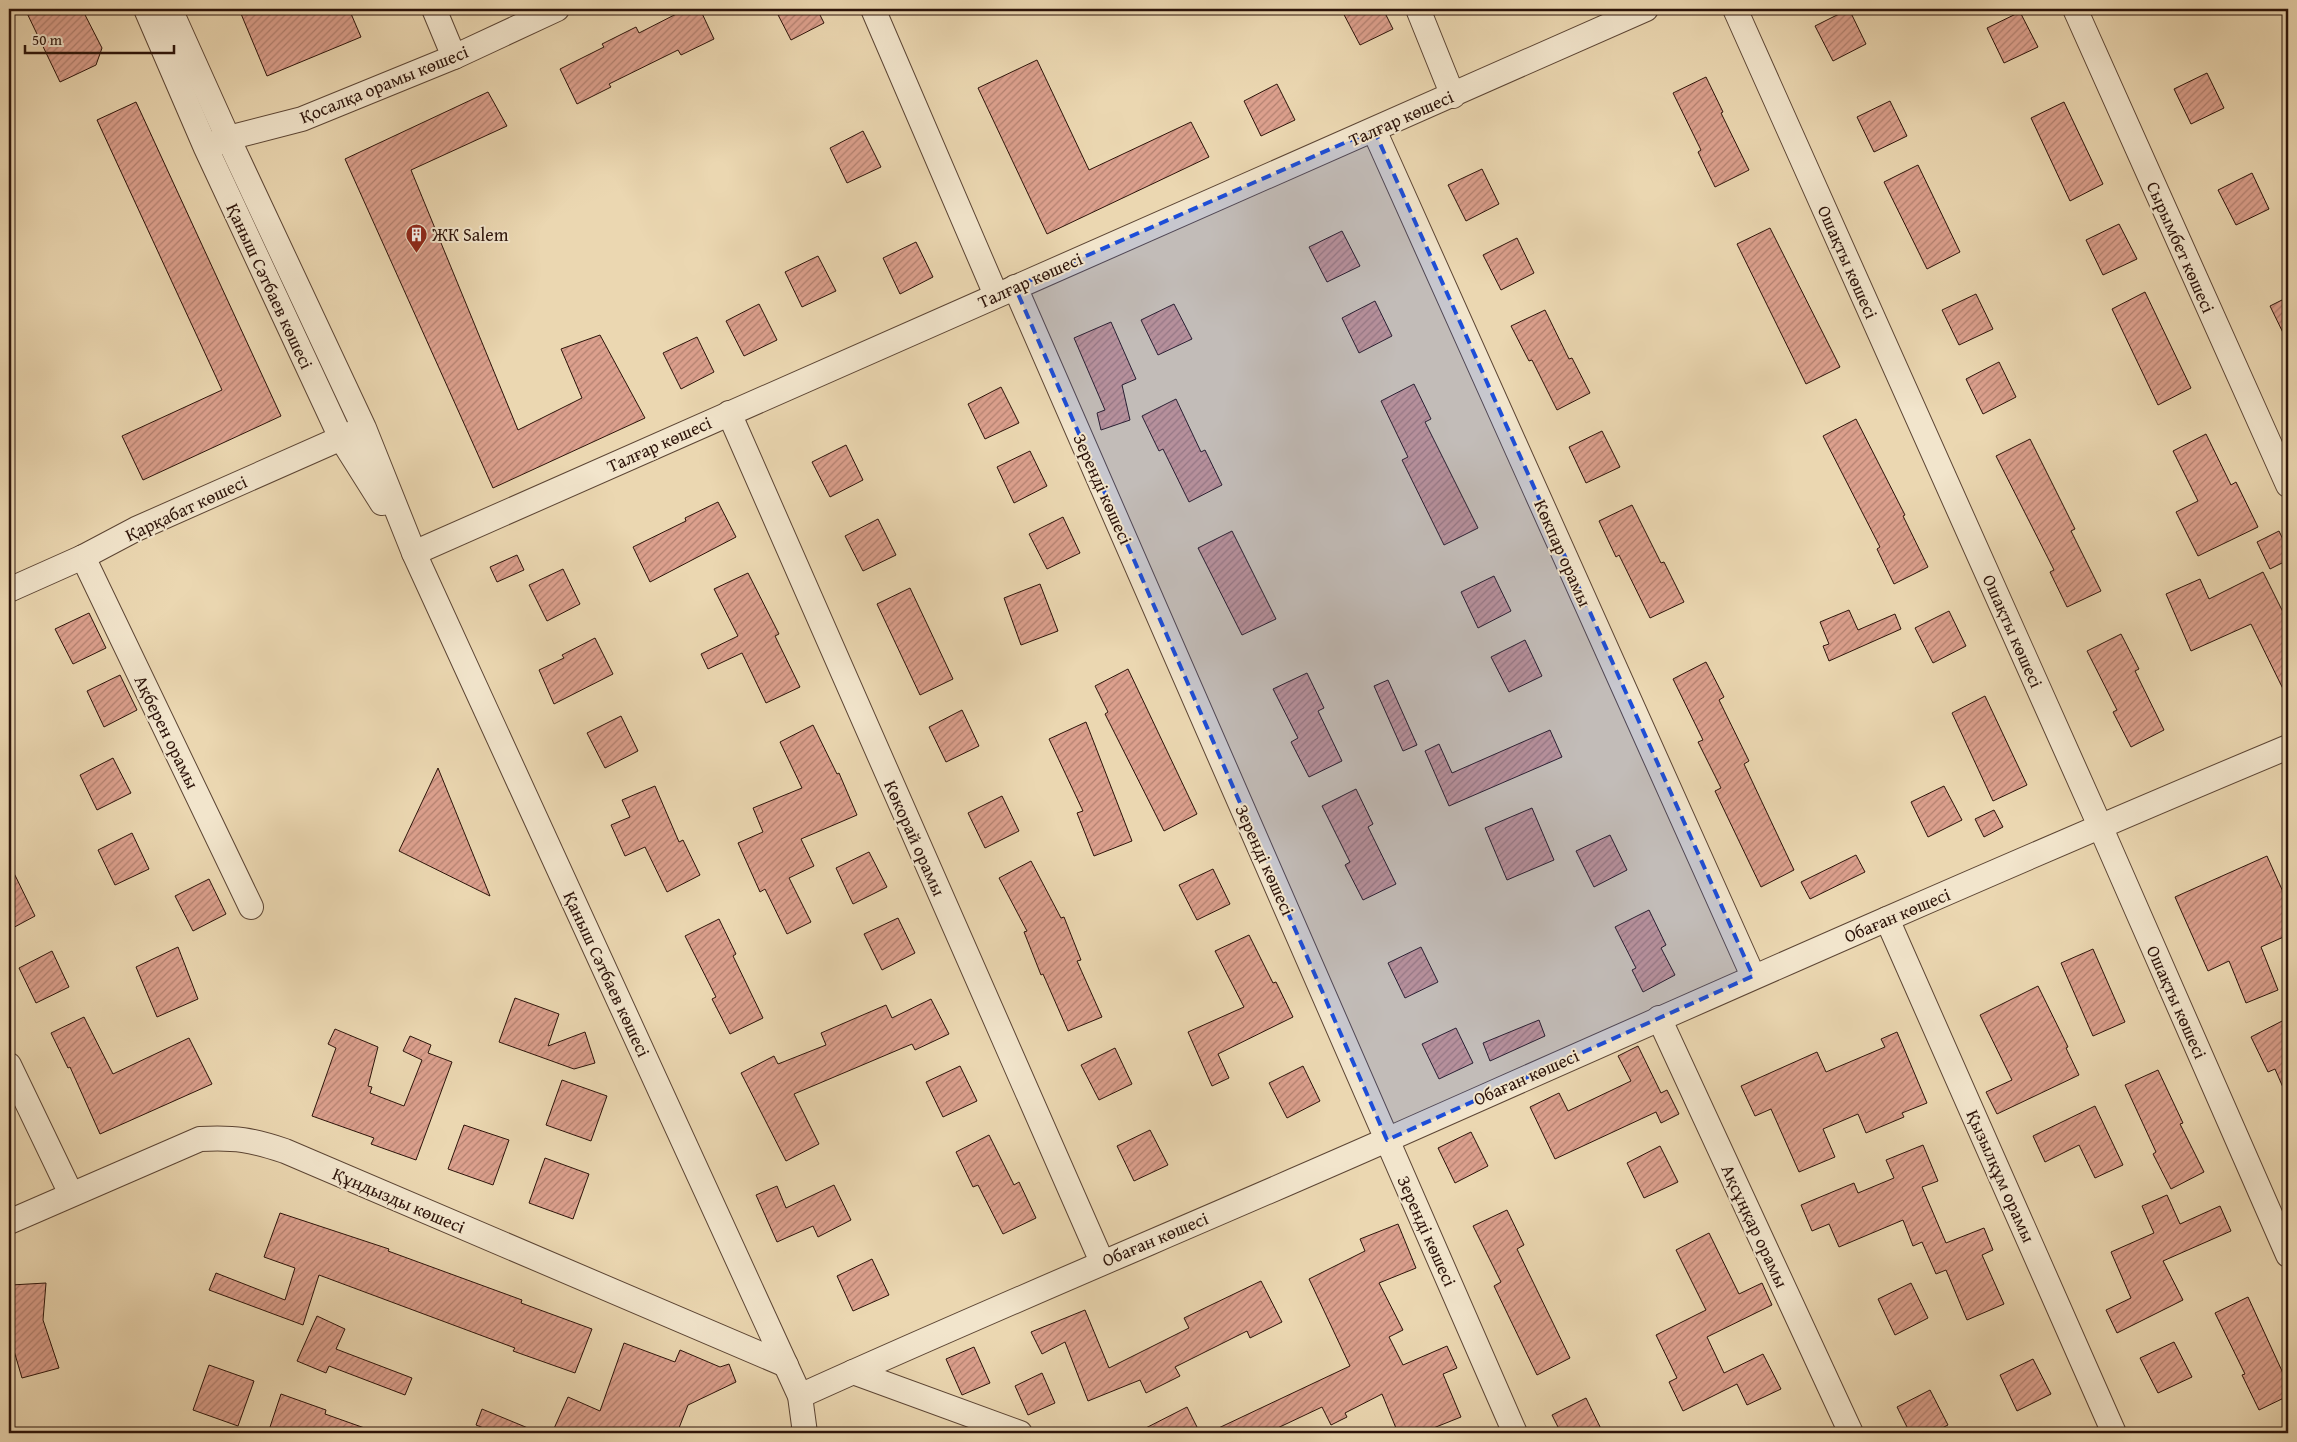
<svg xmlns="http://www.w3.org/2000/svg" width="2297" height="1442" viewBox="0 0 2297 1442" font-family="'Gentium Book Plus',serif">
<defs>
<pattern id="building-hatch" width="6" height="6" patternUnits="userSpaceOnUse" patternTransform="scale(1.25)"><rect width="6" height="6" fill="#dca08d"/><path d="M-1 1l2-2M0 6l6-6M5 7l2-2" fill="none" stroke="#b38171"/></pattern>
</defs>
<rect width="100%" height="100%" fill="#ebd7b1"/>
<filter id="stains"><feTurbulence type="fractalNoise" baseFrequency=".004" numOctaves="4"/><feColorMatrix values="0 0 0 0 .2 0 0 0 0 .09 0 0 0 0 .02 0 0 0 .5 -.17"/></filter>
<radialGradient id="worn" r=".72"><stop offset=".6" stop-color="#630" stop-opacity="0"/><stop offset="1" stop-color="#630" stop-opacity=".3"/></radialGradient>
<!-- building -->
<g fill="url(#building-hatch)" stroke="#2d140a">
<polygon points="25,9 82,9 102,48 96,65 60,82"/>
<polygon points="239,9 349,9 361,37 267,76"/>
<polygon points="686,9 700,9 714,39 681,55 678,50 609,84 611,87 577,104 560,69 604,47 602,44 636,27 639,33"/>
<polygon points="775,9 817,9 824,23 791,40"/>
<polygon points="1341,9 1383,9 1393,29 1360,45"/>
<polygon points="1849,9 1866,44 1833,61 1815,26"/>
<polygon points="2020,12 2038,47 2004,63 1987,28"/>
<polygon points="1037,60 1089,170 1191,122 1209,157 1047,234 978,88"/>
<polygon points="2207,73 2224,108 2191,124 2174,89"/>
<polygon points="1706,77 1723,112 1721,113 1749,170 1715,187 1698,152 1701,150 1673,93"/>
<polygon points="1277,84 1295,120 1261,136 1244,101"/>
<polygon points="488,92 507,126 411,170 518,430 582,398 561,349 600,335 645,418 493,488 345,159"/>
<polygon points="1890,101 1907,136 1874,152 1857,117"/>
<polygon points="136,102 281,416 143,480 122,436 222,390 97,120"/>
<polygon points="2064,102 2103,184 2070,201 2031,118"/>
<polygon points="863,131 881,167 847,183 830,148"/>
<polygon points="1918,165 1960,252 1927,269 1884,182"/>
<polygon points="1482,169 1499,204 1466,221 1448,185"/>
<polygon points="2252,173 2269,209 2236,225 2218,190"/>
<polygon points="2119,224 2137,259 2103,275 2086,240"/>
<polygon points="1770,228 1840,367 1806,384 1737,244"/>
<polygon points="1342,231 1360,266 1327,282 1309,247"/>
<polygon points="1517,238 1534,273 1501,290 1483,255"/>
<polygon points="916,242 933,277 900,294 883,258"/>
<polygon points="818,256 836,291 802,307 785,272"/>
<polygon points="2145,292 2191,388 2158,405 2112,309"/>
<polygon points="1976,294 1993,329 1959,345 1942,310"/>
<polygon points="2288,297 2288,343 2270,306"/>
<polygon points="1375,301 1392,336 1359,353 1342,318"/>
<polygon points="759,304 777,340 744,356 726,321"/>
<polygon points="1174,304 1192,339 1158,355 1141,320"/>
<polygon points="1545,310 1569,359 1572,358 1590,393 1557,410 1532,360 1529,361 1511,326"/>
<polygon points="1111,322 1136,379 1122,385 1130,420 1101,430 1097,413 1105,410 1074,338"/>
<polygon points="697,337 714,372 681,389 663,353"/>
<polygon points="1999,362 2016,397 1983,414 1966,379"/>
<polygon points="1414,384 1431,419 1425,422 1478,528 1444,545 1402,460 1408,457 1381,401"/>
<polygon points="1001,387 1019,423 985,439 968,404"/>
<polygon points="1176,399 1201,452 1205,450 1222,485 1189,502 1163,449 1159,451 1142,416"/>
<polygon points="1856,419 1905,515 1903,516 1928,567 1894,584 1877,549 1880,547 1823,436"/>
<polygon points="1602,431 1620,467 1586,483 1569,447"/>
<polygon points="2206,434 2231,485 2236,482 2258,527 2198,556 2176,512 2198,501 2173,451"/>
<polygon points="2030,439 2075,529 2071,531 2101,591 2067,607 2050,572 2054,570 1996,456"/>
<polygon points="846,445 863,480 830,497 812,462"/>
<polygon points="1030,451 1047,486 1014,503 997,467"/>
<polygon points="718,502 736,537 650,582 633,547 686,521 685,518"/>
<polygon points="1632,505 1661,563 1664,562 1684,602 1650,618 1619,555 1616,557 1599,521"/>
<polygon points="1063,517 1080,553 1047,569 1029,534"/>
<polygon points="878,519 896,555 863,571 845,536"/>
<polygon points="1232,531 1276,619 1242,635 1198,548"/>
<polygon points="2279,531 2288,550 2288,560 2270,569 2257,542"/>
<polygon points="517,555 524,570 497,582 490,567"/>
<polygon points="563,569 580,604 547,621 529,585"/>
<polygon points="2263,572 2288,622 2288,699 2251,624 2191,651 2166,594 2200,579 2209,599"/>
<polygon points="748,573 779,634 775,636 800,687 766,703 742,653 708,669 701,654 738,636 714,589"/>
<polygon points="1494,576 1511,611 1478,628 1461,592"/>
<polygon points="1040,584 1058,631 1021,645 1004,598"/>
<polygon points="910,588 953,679 920,695 877,604"/>
<polygon points="1849,610 1858,630 1895,614 1901,629 1829,661 1823,646 1829,644 1820,622"/>
<polygon points="1949,611 1966,646 1933,663 1915,628"/>
<polygon points="89,613 106,648 73,664 55,629"/>
<polygon points="2121,634 2139,669 2135,671 2164,730 2131,747 2113,712 2117,710 2087,651"/>
<polygon points="595,638 613,674 554,704 539,670 564,658 562,655"/>
<polygon points="1525,640 1542,676 1509,692 1491,657"/>
<polygon points="1706,662 1724,697 1719,700 1749,761 1744,764 1794,870 1761,887 1715,791 1721,788 1698,742 1703,740 1673,679"/>
<polygon points="1128,669 1197,814 1164,831 1105,714 1108,712 1095,686"/>
<polygon points="1307,673 1324,708 1318,711 1342,761 1309,777 1291,742 1298,738 1273,689"/>
<polygon points="120,675 137,710 104,727 87,691"/>
<polygon points="1388,680 1417,745 1403,751 1374,686"/>
<polygon points="1985,696 2027,785 1993,801 1952,713"/>
<polygon points="962,710 979,746 946,762 929,727"/>
<polygon points="621,716 638,751 605,768 587,733"/>
<polygon points="1086,722 1132,841 1094,856 1077,813 1083,811 1049,739"/>
<polygon points="813,725 837,774 839,773 857,815 801,839 814,866 789,878 811,922 787,934 765,889 760,892 738,843 763,832 753,808 802,788 780,742"/>
<polygon points="1550,730 1562,757 1449,806 1425,751 1439,744 1452,773"/>
<polygon points="113,758 131,793 97,810 80,775"/>
<polygon points="438,768 490,896 399,851"/>
<polygon points="655,786 679,842 683,840 700,875 667,892 645,847 625,856 611,825 630,817 622,800"/>
<polygon points="1944,786 1962,820 1928,837 1911,802"/>
<polygon points="1356,789 1373,824 1368,827 1396,884 1363,900 1345,865 1350,862 1322,806"/>
<polygon points="1002,796 1019,831 985,848 968,813"/>
<polygon points="1532,808 1554,860 1507,880 1485,828"/>
<polygon points="1994,810 2003,827 1984,837 1975,819"/>
<polygon points="132,833 149,869 115,885 98,850"/>
<polygon points="1610,835 1627,870 1594,887 1576,851"/>
<polygon points="869,852 887,887 853,904 836,868"/>
<polygon points="1856,855 1865,872 1810,899 1801,882"/>
<polygon points="2267,856 2288,903 2288,935 2261,947 2278,990 2246,1003 2229,961 2208,971 2175,897"/>
<polygon points="1031,861 1061,918 1064,917 1081,960 1077,961 1102,1017 1068,1031 1043,974 1041,975 1024,932 1027,931 999,878"/>
<polygon points="9,863 35,916 9,930"/>
<polygon points="1213,869 1230,904 1197,920 1179,885"/>
<polygon points="209,879 226,914 193,931 175,896"/>
<polygon points="1649,910 1666,945 1661,948 1675,975 1643,992 1632,970 1636,968 1615,927"/>
<polygon points="898,918 915,953 882,970 864,934"/>
<polygon points="719,919 736,954 733,956 763,1018 730,1034 712,999 716,997 685,936"/>
<polygon points="1249,935 1273,983 1276,982 1293,1017 1218,1054 1229,1078 1212,1086 1188,1032 1244,1007 1215,951"/>
<polygon points="178,947 198,999 157,1017 136,967"/>
<polygon points="1421,947 1438,982 1405,998 1388,963"/>
<polygon points="2093,949 2125,1022 2093,1036 2061,963"/>
<polygon points="52,951 69,987 36,1003 19,968"/>
<polygon points="2038,986 2068,1047 2066,1048 2079,1075 1997,1114 1986,1092 2012,1080 1980,1015"/>
<polygon points="515,998 559,1014 548,1046 585,1032 595,1063 574,1069 499,1042"/>
<polygon points="931,999 949,1034 915,1050 912,1044 794,1094 819,1144 786,1161 741,1073 774,1056 778,1064 826,1045 821,1033 886,1005 892,1018"/>
<polygon points="84,1017 113,1074 189,1038 212,1084 100,1134 70,1067 68,1068 51,1033"/>
<polygon points="2288,1018 2288,1099 2275,1069 2268,1072 2251,1037"/>
<polygon points="1539,1020 1545,1036 1490,1061 1483,1043"/>
<polygon points="1456,1028 1473,1063 1439,1079 1422,1044"/>
<polygon points="335,1029 378,1047 368,1086 372,1087 370,1093 404,1106 422,1060 403,1051 410,1036 431,1045 428,1053 452,1062 416,1160 371,1144 374,1138 312,1116 336,1048 328,1044"/>
<polygon points="1897,1032 1927,1103 1902,1113 1904,1117 1866,1133 1858,1114 1823,1129 1835,1157 1799,1172 1771,1109 1755,1116 1741,1086 1817,1052 1826,1072 1885,1047 1881,1039"/>
<polygon points="1638,1046 1661,1093 1667,1090 1679,1114 1661,1123 1656,1112 1555,1159 1530,1107 1559,1093 1568,1111 1631,1081 1618,1056"/>
<polygon points="1115,1048 1132,1084 1099,1100 1081,1065"/>
<polygon points="960,1066 977,1101 943,1117 926,1082"/>
<polygon points="1303,1066 1320,1101 1287,1118 1269,1083"/>
<polygon points="2158,1070 2183,1123 2180,1124 2204,1172 2171,1189 2153,1154 2156,1152 2125,1085"/>
<polygon points="562,1080 607,1096 591,1141 546,1125"/>
<polygon points="2095,1106 2123,1165 2095,1178 2079,1145 2045,1162 2033,1136"/>
<polygon points="464,1125 509,1140 493,1185 448,1169"/>
<polygon points="1150,1130 1168,1165 1134,1181 1117,1146"/>
<polygon points="1471,1132 1488,1166 1455,1183 1438,1148"/>
<polygon points="989,1135 1014,1185 1019,1182 1036,1218 1003,1234 978,1185 973,1187 956,1152"/>
<polygon points="1923,1145 1938,1181 1922,1187 1946,1243 1984,1228 1993,1250 1982,1255 2004,1304 1967,1320 1946,1270 1936,1274 1922,1242 1913,1246 1903,1220 1839,1247 1829,1224 1812,1231 1801,1205 1854,1183 1858,1193 1894,1178 1886,1160"/>
<polygon points="1660,1146 1678,1182 1644,1198 1627,1163"/>
<polygon points="545,1158 589,1174 573,1219 529,1203"/>
<polygon points="834,1185 851,1220 818,1237 813,1226 777,1242 756,1195 777,1186 786,1208"/>
<polygon points="2167,1195 2180,1224 2220,1206 2231,1231 2163,1261 2183,1300 2117,1333 2106,1310 2131,1298 2111,1252 2154,1233 2142,1206"/>
<polygon points="1507,1210 1524,1245 1517,1249 1570,1358 1537,1375 1494,1286 1501,1282 1473,1226"/>
<polygon points="280,1213 389,1249 388,1251 522,1300 521,1303 592,1329 575,1373 513,1351 515,1348 319,1275 303,1325 209,1290 216,1273 285,1300 295,1268 264,1257"/>
<polygon points="1398,1224 1416,1268 1379,1283 1403,1330 1389,1337 1403,1365 1447,1346 1457,1368 1443,1374 1461,1417 1421,1433 1398,1433 1382,1394 1345,1413 1347,1417 1331,1425 1322,1407 1267,1433 1208,1433 1350,1366 1309,1279 1365,1251 1360,1239"/>
<polygon points="1709,1233 1739,1294 1762,1283 1772,1305 1707,1337 1724,1373 1763,1354 1781,1389 1747,1405 1737,1384 1683,1411 1669,1382 1677,1378 1656,1335 1706,1310 1676,1250"/>
<polygon points="872,1259 889,1295 853,1311 837,1276"/>
<polygon points="1261,1281 1282,1322 1250,1338 1247,1331 1175,1367 1180,1376 1146,1393 1140,1380 1088,1401 1065,1342 1042,1354 1031,1332 1085,1310 1109,1368 1189,1328 1184,1318"/>
<polygon points="46,1283 43,1320 59,1368 22,1378 9,1334 11,1285"/>
<polygon points="1911,1283 1928,1318 1895,1335 1878,1299"/>
<polygon points="2248,1297 2288,1384 2288,1396 2259,1410 2242,1375 2245,1374 2215,1313"/>
<polygon points="317,1316 345,1329 336,1349 412,1378 405,1395 329,1366 326,1373 297,1361"/>
<polygon points="2174,1342 2192,1377 2158,1393 2140,1358"/>
<polygon points="624,1343 675,1362 680,1350 720,1367 729,1364 736,1382 688,1405 677,1433 552,1433 568,1397 600,1411"/>
<polygon points="974,1347 990,1383 962,1395 946,1359"/>
<polygon points="2033,1359 2051,1394 2017,1411 2000,1375"/>
<polygon points="209,1365 254,1381 238,1426 193,1410"/>
<polygon points="1042,1373 1055,1403 1028,1415 1015,1386"/>
<polygon points="1930,1390 1948,1425 1932,1433 1910,1433 1897,1407"/>
<polygon points="281,1394 326,1410 325,1414 373,1431 373,1433 268,1433"/>
<polygon points="1586,1398 1603,1433 1561,1433 1552,1415"/>
<polygon points="1187,1407 1200,1433 1136,1433"/>
<polygon points="482,1409 540,1433 496,1433 476,1425"/>
</g>
<g fill="none" stroke-linecap="round" stroke-linejoin="round">
<defs>
<g id="minor">
<polyline points="146,9 206,148 341,438 382,503"/>
<polyline points="170,9 228,138 364,428 414,553 800,1396 805,1433"/>
<polyline points="434,9 454,57"/>
<polyline points="873,9 996,295"/>
<polyline points="1418,9 1453,96"/>
<polyline points="1735,9 2100,826 2288,1255"/>
<polyline points="2075,9 2288,485"/>
<polyline points="1374,130 1753,976"/>
<polyline points="215,144 228,138 302,119 454,57 557,9"/>
<polyline points="1015,287 1515,1433"/>
<polyline points="729,413 1102,1262"/>
<polyline points="414,553 1646,9"/>
<polyline points="83,557 251,907"/>
<polyline points="9,590 83,557 136,529 355,432"/>
<polyline points="1887,919 2114,1433"/>
<polyline points="1659,1018 1851,1433"/>
<polyline points="9,1065 71,1194"/>
<path d="M9,1222L200,1139C235,1137 252,1140 285,1151L786,1365"/>
<polyline points="853,1372 1020,1433"/>
<path d="M800,1396C996,1307 1194,1225 1391,1138C1689,1006 1987,873 2288,747"/>
</g>
</defs>
<!-- minor casing -->
<use href="#minor" stroke="#5c4534" stroke-width="26"/>
<!-- minor -->
<use href="#minor" stroke="#f2e5cc" stroke-width="24"/>
</g>
<!-- marked area -->
<path fill="#1d4ed8" fill-opacity="0.2" stroke="#1d4ed8" stroke-width="4" stroke-dasharray="10 6" stroke-linejoin="round" d="M1374,130L1753,976L1387,1140L1015,287Z"/>
<!-- icons -->
<defs>
<symbol id="building-pin" viewBox="-11 -11 22 30"><path d="M0 17L-7.5 6A9.5 9.5 0 1 1 7.5 6Z" fill="#8f2418" stroke="#f2e5cc"/><path d="M-4-6H4V6H1V3H-1V6H-4ZM-2.5-4.3h1.7v1.8h-1.7ZM.8-4.3h1.7v1.8H.8ZM-2.5-1h1.7V.8h-1.7ZM.8-1h1.7V.8H.8Z" fill="#fff"/></symbol>
</defs>
<g fill-rule="evenodd">
<use href="#building-pin" x="404" y="222" width="25" height="34"/>
</g>
<g text-anchor="middle" dominant-baseline="central" stroke-width="4" stroke-linejoin="round" paint-order="stroke">
<!-- street labels -->
<g font-size="18" fill="#2d140a" stroke="#f2e5cc">
<text transform="translate(384 84) rotate(-22)">Қосалқа орамы көшесі</text>
<text transform="translate(1401 118) rotate(-24)">Талғар көшесі</text>
<text transform="translate(2181 247) rotate(66)">Сырымбет көшесі</text>
<text transform="translate(1848 262) rotate(66)">Ошақты көшесі</text>
<text transform="translate(1030 280) rotate(-24)">Талғар көшесі</text>
<text transform="translate(270 286) rotate(65)">Қаныш Сәтбаев көшесі</text>
<text transform="translate(659 444) rotate(-24)">Талғар көшесі</text>
<text transform="translate(1103 489) rotate(66)">Зеренді көшесі</text>
<text transform="translate(186 508) rotate(-25)">Қарқабат көшесі</text>
<text transform="translate(1563 553) rotate(66)">Көкпар орамы</text>
<text transform="translate(2013 631) rotate(66)">Ошақты көшесі</text>
<text transform="translate(167 732) rotate(64)">Ақберен орамы</text>
<text transform="translate(915 838) rotate(66)">Көкорай орамы</text>
<text transform="translate(1265 860) rotate(66)">Зеренді көшесі</text>
<text transform="translate(1897 915) rotate(-23)">Обаған көшесі</text>
<text transform="translate(607 974) rotate(65)">Қаныш Сәтбаев көшесі</text>
<text transform="translate(2177 1002) rotate(66)">Ошақты көшесі</text>
<text transform="translate(1526 1077) rotate(-24)">Обаған көшесі</text>
<text transform="translate(2001 1176) rotate(66)">Қызылқұм орамы</text>
<text transform="translate(399 1200) rotate(23)">Құндызды көшесі</text>
<text transform="translate(1755 1226) rotate(65)">Ақсұңқар орамы</text>
<text transform="translate(1427 1231) rotate(66)">Зеренді көшесі</text>
<text transform="translate(1155 1239) rotate(-23)">Обаған көшесі</text>
</g>
<!-- poi labels -->
<g font-size="18" fill="#2d140a" stroke="#f2e5cc" text-anchor="start">
<text x="432" y="234">ЖК Salem</text>
</g>
</g>
<!-- margin -->
<rect width="2297" height="1442" fill="none" stroke="#ebd7b1" stroke-width="30"/>
<rect x="10" y="10" width="2277" height="1422" fill="none" stroke="#2d140a" stroke-width="2.5"/>
<rect x="15" y="15" width="2267" height="1412" fill="none" stroke="#2d140a"/>
<!-- scale -->
<path d="M25 45v8h149v-8" fill="none" stroke="#2d140a" stroke-width="2.5"/>
<text x="32" y="45" font-size="15" fill="#2d140a" stroke="#f2e5cc" stroke-width="4" paint-order="stroke">50 m</text>
<rect width="100%" height="100%" filter="url(#stains)"/>
<rect width="100%" height="100%" fill="url(#worn)"/>
</svg>
